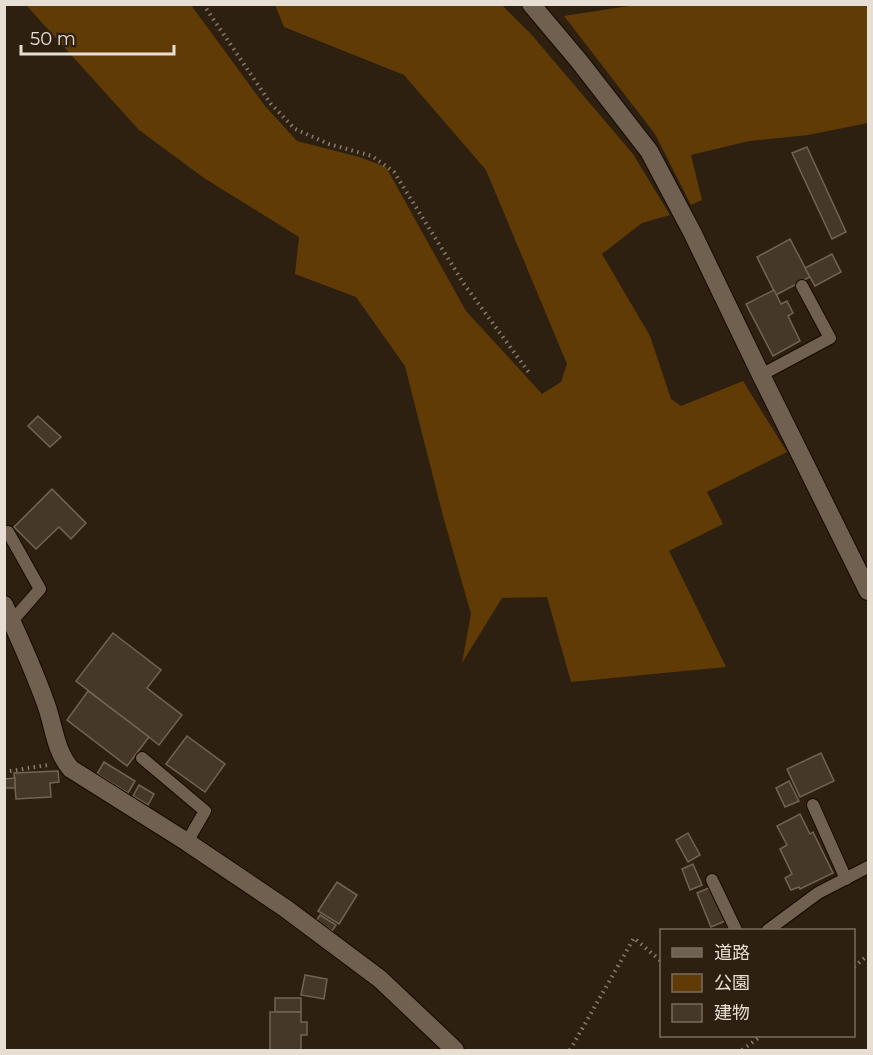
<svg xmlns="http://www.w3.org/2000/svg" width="873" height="1055" viewBox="0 0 873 1055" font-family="Montserrat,'Noto Sans JP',sans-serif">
<rect width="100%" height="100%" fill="#2d2011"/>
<!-- green -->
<g fill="#603b05">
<polygon points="26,5 191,5 265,106 297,141 359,157 386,167 466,311 542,394 561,382 567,364 486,170 404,75 284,27 275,5 502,5 531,34 633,154 670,215 642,223 602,254 650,336 671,399 681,406 743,381 787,452 707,492 723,524 669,551 726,667 571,682 547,597 502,598 462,663 471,614 443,516 405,366 356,297 295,274 299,237 204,178 139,130"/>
<polygon points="635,5 868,5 868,123 808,135 749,141 691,155 702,200 691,205 655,134 564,16"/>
</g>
<!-- building -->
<g fill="#463828" stroke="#736353" stroke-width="1.5">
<polygon points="807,147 846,232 832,239 792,153"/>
<polygon points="790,239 810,277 776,295 757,257"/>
<polygon points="832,254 841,272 815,286 805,268"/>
<polygon points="774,290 781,304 787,301 793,313 788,316 800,341 773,356 746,304"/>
<polygon points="38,416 61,437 50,447 28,426"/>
<polygon points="52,489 86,523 71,539 59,527 36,549 14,527"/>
<polygon points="113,633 161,670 147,688 182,715 159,745 76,681"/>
<polygon points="88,691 149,737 127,766 67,720"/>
<polygon points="187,736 225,764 205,792 166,764"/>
<polygon points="821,753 834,781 800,797 787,769"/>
<polygon points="104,762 135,781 128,793 97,774"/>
<polygon points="58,771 59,782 50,783 51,797 16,799 14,773"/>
<polygon points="15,778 15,788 4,788 4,779"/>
<polygon points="789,781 799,801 785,807 776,788"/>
<polygon points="139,785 154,794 148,805 133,796"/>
<polygon points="800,814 810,834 813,832 833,873 800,889 799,887 791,890 785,878 792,874 780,849 787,845 777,826"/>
<polygon points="688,833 700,855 688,862 676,840"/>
<polygon points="693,864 702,885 690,890 682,869"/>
<polygon points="337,882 357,895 339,924 318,911"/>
<polygon points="711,887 725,921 711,927 697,893"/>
<polygon points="320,915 336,925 332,931 316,921"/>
<polygon points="305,975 327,979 324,999 301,995"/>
<rect x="275" y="998" width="26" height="14"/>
<polygon points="270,1012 301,1012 301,1022 307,1022 307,1035 301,1035 301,1050 270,1050"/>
</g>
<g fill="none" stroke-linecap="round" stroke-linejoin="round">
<defs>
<g id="service">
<polyline points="761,375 830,338 802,286"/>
<polyline points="8,532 40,589 12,621"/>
<polyline points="142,758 205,811 187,842"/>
<polyline points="813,805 846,879"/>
<polyline points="712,880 736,930"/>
<polyline points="768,930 818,893 868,867"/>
</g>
<g id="minor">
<polyline points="531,4 579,61 649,151 692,232 761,375 868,591"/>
<path d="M4,605C19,637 34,671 46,704C54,726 55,751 71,769L187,842L285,908L380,979L455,1050"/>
</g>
</defs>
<!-- service casing -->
<use href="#service" stroke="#150900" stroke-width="14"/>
<!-- minor casing -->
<use href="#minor" stroke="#150900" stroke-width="20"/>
<!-- path -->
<g stroke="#887d70" stroke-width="4" stroke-dasharray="1.5 4.5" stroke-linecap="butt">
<polyline points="203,4 271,104 295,129 329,144 372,156 394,172 464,284 530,374"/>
<polyline points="4,772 48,765"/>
<polyline points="854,967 868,955"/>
<polyline points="570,1050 634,938 662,962"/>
<polyline points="742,1050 761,1036"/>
</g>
<!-- service -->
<use href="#service" stroke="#706050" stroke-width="12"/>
<!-- minor -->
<use href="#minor" stroke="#706050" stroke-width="18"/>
</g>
<!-- border -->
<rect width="873" height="1055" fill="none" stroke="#e7ded4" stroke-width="12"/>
<!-- legend -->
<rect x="660" y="929" width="195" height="108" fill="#2d2011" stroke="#776c5f" stroke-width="1.5"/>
<rect x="672" y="948" width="30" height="9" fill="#706050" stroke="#776c5f" stroke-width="1.5"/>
<text x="714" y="959" font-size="18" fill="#e7ded4">道路</text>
<rect x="672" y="974" width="30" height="18" fill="#603b05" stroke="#776c5f" stroke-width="1.5"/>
<text x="714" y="989" font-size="18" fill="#e7ded4">公園</text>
<rect x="672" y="1004" width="30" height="18" fill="#463828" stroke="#776c5f" stroke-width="1.5"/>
<text x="714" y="1019" font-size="18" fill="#e7ded4">建物</text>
<!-- scale -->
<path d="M21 45v9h153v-9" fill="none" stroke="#e7ded4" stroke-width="3"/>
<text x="30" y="45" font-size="18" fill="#e7ded4" stroke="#2d2011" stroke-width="4.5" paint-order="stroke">50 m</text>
</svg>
